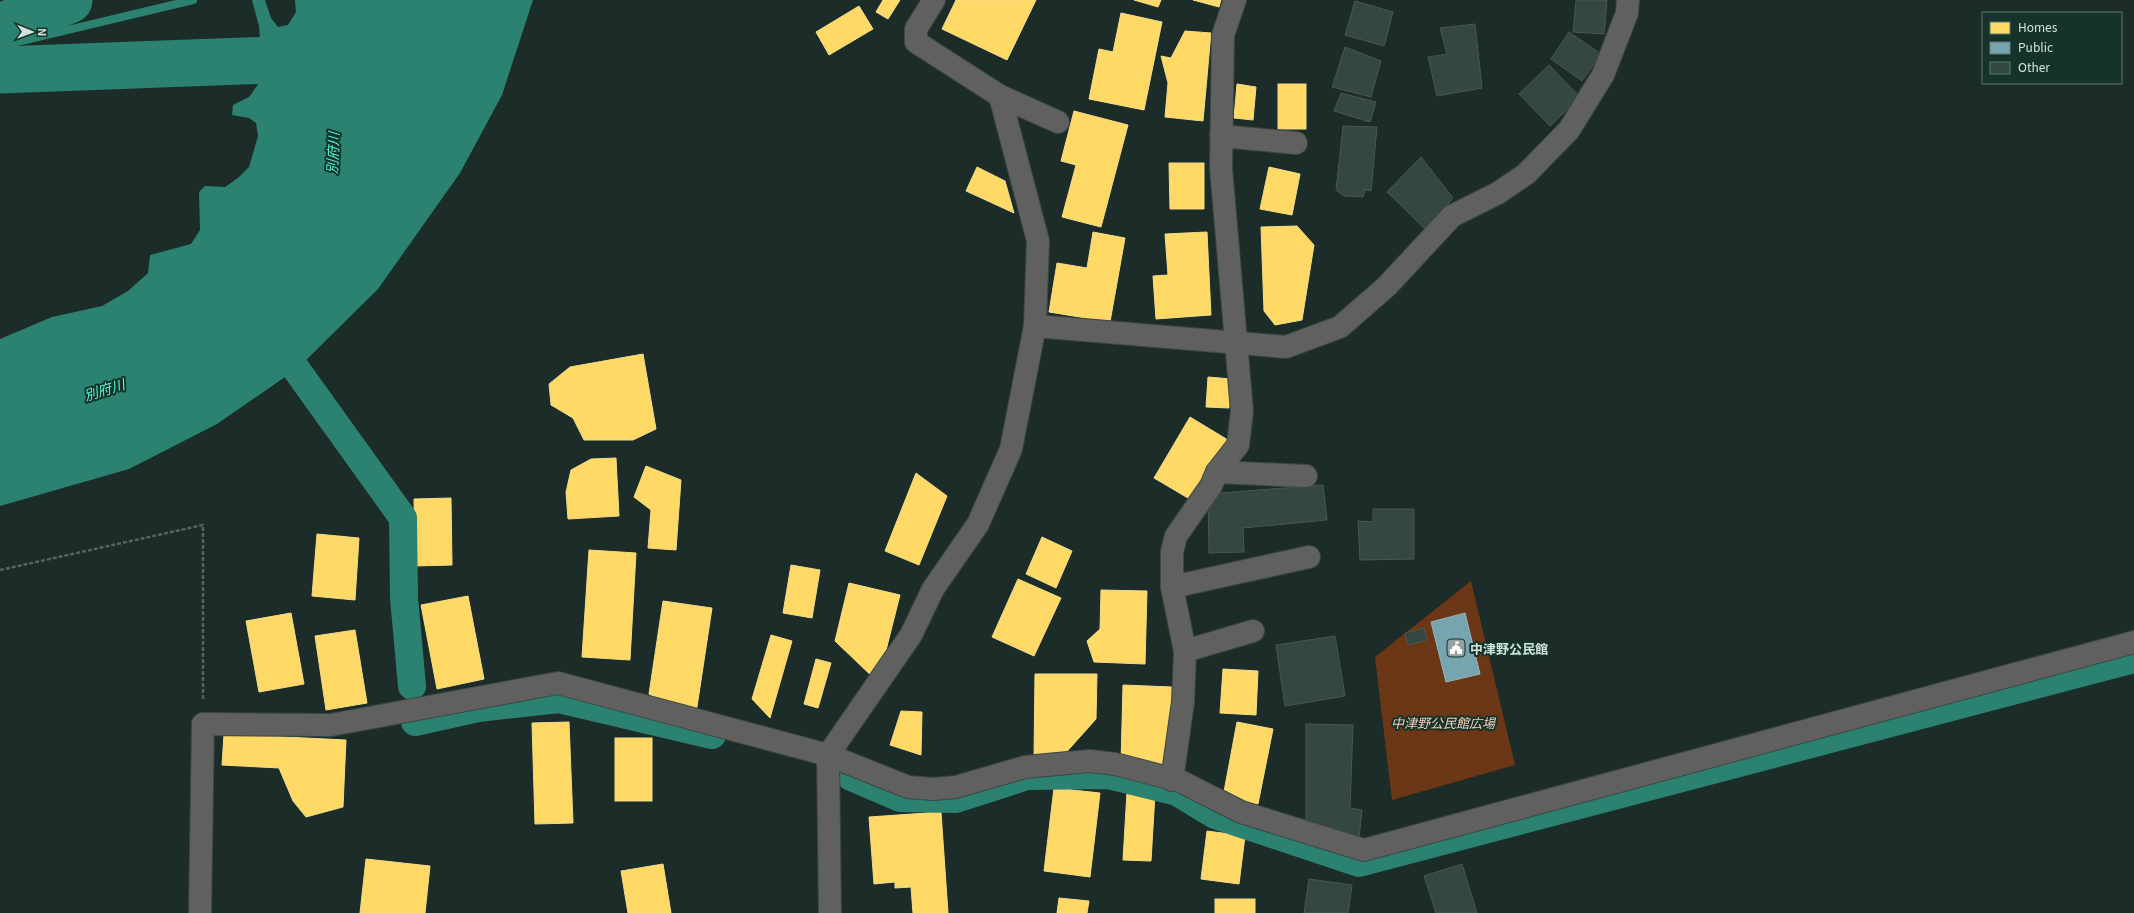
<svg xmlns="http://www.w3.org/2000/svg" width="2134" height="913" viewBox="0 0 2134 913" font-family="Georgia,'Noto Sans JP',serif">
<rect width="100%" height="100%" fill="#1c2c28"/>
<!-- green -->
<polygon fill="#6c3717" points="1471,581 1515,765 1392,800 1375,657"/>
<!-- water -->
<polygon fill="#2c8270" points="252,0 265,0 271,18 278,27 288,25 296,12 295,0 533,0 502,95 460,173 378,289 298,368 217,424 129,469 0,506 0,339 52,317 102,306 128,291 148,273 150,255 191,244 200,230 199,192 205,186 225,187 238,178 249,167 258,136 256,123 249,118 232,115 233,105 249,97 259,83 261,52 259,26"/>
<!-- homes -->
<g fill="#ffd966" stroke="#f2dc8a">
<polygon points="883,0 900,0 888,19 876,12"/>
<polygon points="956,0 1036,0 1007,60 942,29"/>
<polygon points="1134,0 1161,0 1158,7"/>
<polygon points="1193,0 1221,0 1219,7"/>
<polygon points="859,6 873,29 829,55 816,32"/>
<polygon points="1121,13 1162,22 1144,110 1089,99 1099,49 1113,52"/>
<polygon points="1185,31 1211,33 1203,121 1165,117 1168,83 1161,56 1171,58"/>
<polygon points="1237,84 1256,87 1253,120 1234,118"/>
<rect x="1278" y="84" width="28" height="45"/>
<polygon points="1074,111 1128,125 1101,227 1062,217 1076,165 1061,161"/>
<polygon points="1169,163 1204,163 1204,209 1170,209"/>
<polygon points="977,167 1005,181 1014,213 966,191"/>
<polygon points="1269,167 1300,174 1292,215 1260,209"/>
<polygon points="1297,226 1314,245 1302,320 1275,325 1264,311 1261,227"/>
<polygon points="1093,232 1125,238 1110,322 1049,312 1057,263 1087,268"/>
<polygon points="1207,232 1211,315 1156,319 1153,276 1168,275 1165,234"/>
<polygon points="643,354 656,429 633,440 584,440 573,418 551,405 549,384 570,367"/>
<polygon points="1208,377 1231,379 1229,408 1206,407"/>
<polygon points="1190,417 1228,440 1193,501 1154,478"/>
<polygon points="616,458 619,516 568,519 566,492 571,470 591,459"/>
<polygon points="646,466 681,480 676,550 648,548 651,510 634,497"/>
<polygon points="916,473 947,496 919,565 885,551"/>
<polygon points="451,498 452,565 415,566 414,499"/>
<polygon points="317,534 359,538 355,600 312,596"/>
<polygon points="1042,537 1072,551 1056,588 1026,574"/>
<polygon points="589,550 636,553 630,660 582,657"/>
<polygon points="791,565 820,570 812,618 783,613"/>
<polygon points="1018,579 1061,598 1034,656 992,637"/>
<polygon points="849,583 900,595 878,682 835,641"/>
<polygon points="1101,590 1147,591 1145,664 1094,662 1087,641 1100,629"/>
<polygon points="468,596 484,679 437,689 421,605"/>
<polygon points="663,601 712,608 695,720 649,694"/>
<polygon points="291,613 304,684 259,692 246,621"/>
<polygon points="355,630 367,703 326,710 315,636"/>
<polygon points="771,635 792,641 770,718 752,699"/>
<polygon points="816,659 831,663 818,708 804,704"/>
<polygon points="1223,669 1258,671 1256,715 1220,713"/>
<polygon points="1035,674 1097,674 1096,719 1062,757 1034,756"/>
<polygon points="1123,685 1172,687 1171,765 1121,763"/>
<polygon points="901,711 922,712 921,755 890,745"/>
<polygon points="569,722 573,823 535,824 532,723"/>
<polygon points="1237,722 1273,729 1258,804 1223,797"/>
<polygon points="224,734 346,740 343,807 306,817 293,801 279,768 222,765"/>
<rect x="615" y="738" width="37" height="63"/>
<polygon points="1054,788 1100,793 1090,877 1044,871"/>
<polygon points="1127,792 1155,794 1151,861 1123,860"/>
<polygon points="941,812 948,913 913,913 911,887 895,888 895,882 874,884 869,817"/>
<polygon points="1207,831 1245,836 1239,884 1201,879"/>
<polygon points="366,859 430,866 425,913 360,913"/>
<polygon points="663,864 671,913 628,913 621,871"/>
<polygon points="1059,898 1089,901 1087,913 1057,913"/>
<rect x="1215" y="899" width="40" height="14"/>
</g>
<!-- public -->
<polygon fill="#76a5af" stroke="#92b7bd" points="1465,613 1480,674 1446,682 1431,622"/>
<g fill="none" stroke-linecap="round" stroke-linejoin="round">
<!-- stream -->
<polyline stroke="#2c8270" stroke-width="8" points="0,46 193,0"/>
<!-- canal -->
<g stroke="#2c8270" stroke-width="28">
<polyline points="262,363 291,362 403,518 404,598 412,686"/>
<polyline points="415,722 478,708 559,699 712,735"/>
<polyline points="851,777 900,798 956,799 1027,776 1108,775 1177,792 1215,815 1359,863 2134,659"/>
</g>
<!-- river -->
<g stroke="#2c8270" stroke-width="47">
<polyline points="0,27 69,0"/>
<polyline points="0,70 326,58"/>
</g>
</g>
<!-- building -->
<g fill="#344743" stroke="#4a5753">
<polygon points="1576,0 1607,0 1604,34 1573,32"/>
<polygon points="1355,1 1393,12 1384,46 1345,35"/>
<polygon points="1475,24 1482,88 1437,96 1428,57 1447,54 1440,28"/>
<polygon points="1569,32 1601,54 1582,81 1551,59"/>
<polygon points="1345,47 1381,61 1371,97 1332,87"/>
<polygon points="1549,65 1580,97 1550,126 1519,94"/>
<polygon points="1341,93 1376,102 1370,122 1334,111"/>
<polygon points="1343,126 1377,127 1371,191 1365,190 1363,197 1344,196 1336,190"/>
<polygon points="1421,157 1453,198 1426,230 1387,192"/>
<polygon points="1323,485 1327,520 1243,528 1244,552 1209,553 1208,494"/>
<polygon points="1373,509 1414,509 1414,559 1360,560 1358,521 1373,522"/>
<polygon points="1424,628 1427,640 1408,645 1405,633"/>
<polygon points="1335,636 1345,696 1285,706 1276,645"/>
<polygon points="1306,724 1353,725 1350,808 1362,810 1359,839 1306,821"/>
<polygon points="1462,864 1477,913 1436,913 1424,876"/>
<polygon points="1309,879 1352,885 1348,913 1304,913"/>
</g>
<g fill="none" stroke-linecap="round" stroke-linejoin="round">
<defs>
<g id="minor">
<polyline points="934,0 916,29 916,42 1000,96 1038,241 1035,326 1286,347 1340,327 1387,286 1452,216 1498,193 1526,174 1569,130 1603,75 1627,13 1628,0"/>
<polyline points="1000,96 1058,122"/>
<polyline points="1221,136 1296,143"/>
<polyline points="1217,472 1306,476"/>
<polyline points="1172,587 1309,557"/>
<polyline points="1185,651 1253,631"/>
<polyline points="1172,780 1183,702 1185,651 1172,587 1172,552 1176,536 1211,486 1217,472 1238,445 1242,411 1221,168 1223,35 1235,0"/>
<polyline points="200,913 203,724 331,725 558,683 828,755 908,787 933,789 956,787 1025,767 1090,761 1115,764 1180,781 1241,812 1364,850 2134,642"/>
<polyline points="830,913 828,755 911,635 933,589 978,524 1011,449 1035,326"/>
</g>
</defs>
<!-- minor casing -->
<use href="#minor" stroke="#3b4744" stroke-width="24"/>
<!-- path -->
<polyline stroke="#5d615e" stroke-width="2.5" stroke-dasharray="4 2" stroke-linecap="butt" points="0,570 203,525 203,700"/>
<!-- minor -->
<use href="#minor" stroke="#60605e" stroke-width="22"/>
</g>
<!-- icons -->
<defs>
<symbol id="civic-square" viewBox="-11 -11 22 22"><rect x="-9" y="-9" width="18" height="18" rx="4" fill="#92a29e" stroke="#15332b"/><path d="M-.6-6.5H3V-4.5H.6V-3L4-1V1h2V6H-6V1h2V-1L-.6-3ZM-1.2 2.5V6h2.4V2.5Z" fill="#fff"/></symbol>
</defs>
<g fill-rule="evenodd">
<use href="#civic-square" x="1445" y="637" width="22" height="22"/>
</g>
<g text-anchor="middle" dominant-baseline="central" stroke-width="4" stroke-linejoin="round" paint-order="stroke">
<!-- poi labels -->
<g font-size="13" font-weight="bold" fill="#d2e2dd" stroke="#15332b" text-anchor="start">
<text x="1470" y="648">中津野公民館</text>
</g>
<!-- park labels -->
<g font-size="13" font-style="italic" fill="#fcd0bb" stroke="#15332b">
<text x="1443" y="722">中津野公民館広場</text>
</g>
<!-- water labels -->
<g font-size="14" font-style="italic" fill="#53f9d5" stroke="#15332b">
<text transform="translate(332 153) rotate(-87)">別府川</text>
<text transform="translate(104 389) rotate(-17)">別府川</text>
</g>
</g>
<!-- legend -->
<rect x="1982" y="12" width="140" height="72" fill="#15332b" stroke="#617972"/>
<rect x="1990" y="22" width="20" height="12" fill="#ffd966" stroke="#617972"/>
<text x="2018" y="32" font-size="12" fill="#d2e2dd">Homes</text>
<rect x="1990" y="42" width="20" height="12" fill="#76a5af" stroke="#617972"/>
<text x="2018" y="52" font-size="12" fill="#d2e2dd">Public</text>
<rect x="1990" y="62" width="20" height="12" fill="#344743" stroke="#617972"/>
<text x="2018" y="72" font-size="12" fill="#d2e2dd">Other</text>
<!-- north arrow -->
<g transform="translate(32 32) rotate(91)" stroke="#15332b" stroke-width="3" paint-order="stroke">
<path d="M0-3L7 15L0 10L-7 15Z" fill="#d2e2dd"/>
<text y="-6" font-size="11" font-weight="bold" text-anchor="middle" fill="#d2e2dd">N</text>
</g>
</svg>
